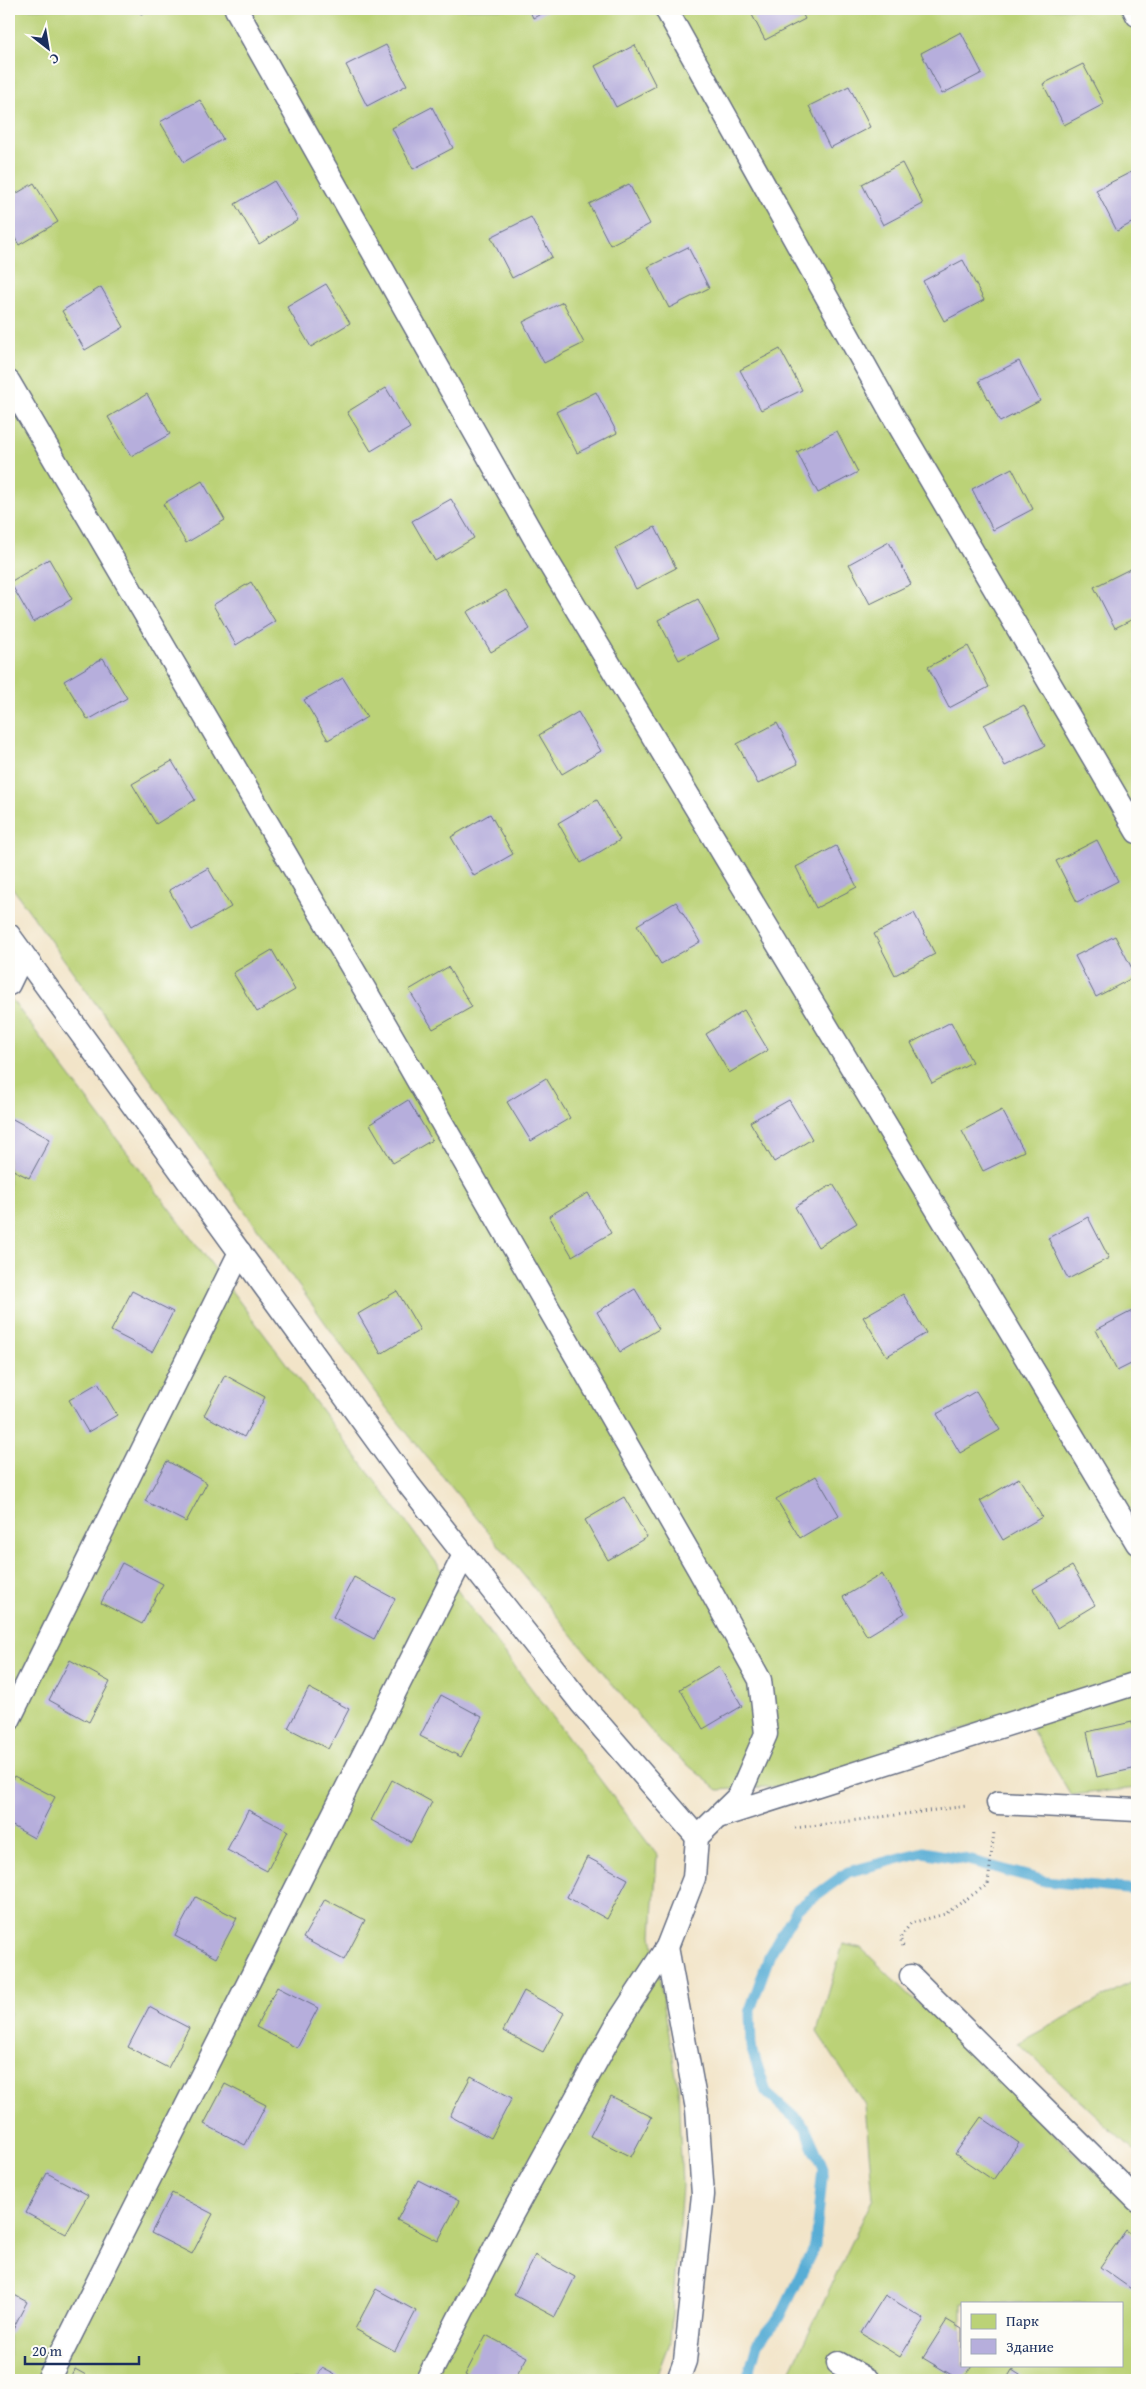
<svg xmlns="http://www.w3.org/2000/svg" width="1146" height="2389" viewBox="0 0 1146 2389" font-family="'Gentium Book Plus',serif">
<rect width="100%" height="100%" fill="#fdfcf7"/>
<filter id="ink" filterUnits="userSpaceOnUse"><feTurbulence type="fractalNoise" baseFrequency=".02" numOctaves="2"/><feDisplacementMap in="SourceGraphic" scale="10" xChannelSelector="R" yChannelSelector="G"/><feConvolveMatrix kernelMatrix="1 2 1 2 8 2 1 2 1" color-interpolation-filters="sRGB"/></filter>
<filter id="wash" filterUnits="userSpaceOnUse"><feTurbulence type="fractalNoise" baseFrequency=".0096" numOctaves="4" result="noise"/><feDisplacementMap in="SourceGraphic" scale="20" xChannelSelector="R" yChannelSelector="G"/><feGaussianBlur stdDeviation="1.12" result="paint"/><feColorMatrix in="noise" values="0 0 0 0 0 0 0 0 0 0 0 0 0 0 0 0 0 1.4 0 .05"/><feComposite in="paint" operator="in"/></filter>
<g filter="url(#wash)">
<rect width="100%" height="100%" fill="#f2e4c8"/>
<!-- green -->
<g fill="#bbd277" stroke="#6b806a" fill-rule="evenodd">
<polygon points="9,9 1137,9 1137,1788 1071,1795 1020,1710 796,1785 718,1790 659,1741 385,1406 9,883"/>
<polygon points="9,996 657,1855 652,1935 678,2087 682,2186 670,2340 655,2380 9,2380"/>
<path d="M843,1944L861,1948L1080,2159L1137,2210V2380H786L873,2198L865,2105L817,2032ZM962,2303H1122V2365H962Z"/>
<polygon points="1137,1979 1137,2153 1018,2043"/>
</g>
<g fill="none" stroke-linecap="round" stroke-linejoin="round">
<!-- stream -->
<polyline stroke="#59add5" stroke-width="11" points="747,2380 757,2344 780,2317 815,2245 823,2168 805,2127 766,2092 751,2047 750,2010 770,1954 797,1909 848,1872 923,1852 968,1860 1045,1881 1137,1890"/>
</g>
<g id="blocks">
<!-- building -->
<g fill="#b6aedc">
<polygon points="138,9 150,9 141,14"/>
<polygon points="529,9 551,9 533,18"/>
<polygon points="749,9 800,9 805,19 765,40"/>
<polygon points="961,32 982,73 942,94 921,53"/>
<polygon points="386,45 407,85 367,106 346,65"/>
<polygon points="635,45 656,86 616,107 595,66"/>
<polygon points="1083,64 1104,104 1064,125 1043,84"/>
<polygon points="849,86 870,127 830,148 809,106"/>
<polygon points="200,100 223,139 184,162 160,122"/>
<polygon points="432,107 453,148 413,169 392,128"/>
<polygon points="902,163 923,204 883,225 862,184"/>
<polygon points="1137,169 1137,220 1117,231 1096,190"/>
<polygon points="274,181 298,220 259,244 235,204"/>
<polygon points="34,183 58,222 19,245 9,228 9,198"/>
<polygon points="629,184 650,224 610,245 589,204"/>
<polygon points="531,217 552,257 512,278 491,237"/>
<polygon points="688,247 709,288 669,308 648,267"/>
<polygon points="963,260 984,300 944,321 923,281"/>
<polygon points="326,284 350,323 311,347 287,307"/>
<polygon points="101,287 124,327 85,350 62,311"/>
<polygon points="563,302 584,343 544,363 523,322"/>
<polygon points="780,349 802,390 761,410 740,370"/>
<polygon points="1019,361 1040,401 1000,422 979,381"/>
<polygon points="386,388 410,428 371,451 347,412"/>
<polygon points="596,392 617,433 577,453 556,412"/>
<polygon points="147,394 170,434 131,456 108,417"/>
<polygon points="837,431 858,472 818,493 797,452"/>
<polygon points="1012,468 1033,509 993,530 972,489"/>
<polygon points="202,481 225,520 186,543 163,504"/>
<polygon points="451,499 474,538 435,561 412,521"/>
<polygon points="655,527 676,568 636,589 615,548"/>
<polygon points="889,542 911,584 870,604 849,564"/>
<polygon points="49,559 72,599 33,622 10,582"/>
<polygon points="1134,567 1137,573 1137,617 1115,628 1094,587"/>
<polygon points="251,582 275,621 236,645 213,605"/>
<polygon points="506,590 530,629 491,652 467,612"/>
<polygon points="698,599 719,639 679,660 658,620"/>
<polygon points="968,646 989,687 949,708 928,667"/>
<polygon points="103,658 127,698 88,720 64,681"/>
<polygon points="343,678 367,717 328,740 304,700"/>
<polygon points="1024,705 1045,746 1005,766 984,725"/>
<polygon points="578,712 601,751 562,774 539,735"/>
<polygon points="777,723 798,764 758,784 737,744"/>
<polygon points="172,761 195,800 156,824 132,784"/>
<polygon points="597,800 620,840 581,863 558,823"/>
<polygon points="490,814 513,854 474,876 451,837"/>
<polygon points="1097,840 1118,881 1077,902 1056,861"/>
<polygon points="836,846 857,887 816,908 796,867"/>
<polygon points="208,868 231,907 192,930 169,890"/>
<polygon points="676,902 700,942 661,964 637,925"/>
<polygon points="914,913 935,954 895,975 874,934"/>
<polygon points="1115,936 1136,976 1096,997 1075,956"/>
<polygon points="272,950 295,990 257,1012 233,973"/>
<polygon points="448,967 472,1007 433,1029 409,990"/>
<polygon points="744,1010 768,1050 729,1073 706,1034"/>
<polygon points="951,1022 972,1062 932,1083 911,1043"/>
<polygon points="546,1078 570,1118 531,1141 507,1102"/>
<polygon points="408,1100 432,1140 393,1163 370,1124"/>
<polygon points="789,1100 812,1139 774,1162 750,1122"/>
<polygon points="1002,1110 1024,1151 983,1171 962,1131"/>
<polygon points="9,1117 50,1139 29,1178 9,1168"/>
<polygon points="833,1184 857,1223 818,1247 795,1207"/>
<polygon points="588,1193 611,1233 572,1256 549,1216"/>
<polygon points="1088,1217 1109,1258 1068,1279 1048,1238"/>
<polygon points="635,1289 659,1329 620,1352 597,1312"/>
<polygon points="132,1291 173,1312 152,1352 111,1331"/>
<polygon points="397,1291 420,1330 381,1354 358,1314"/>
<polygon points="903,1294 926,1333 887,1356 863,1317"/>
<polygon points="1136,1309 1137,1361 1117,1371 1096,1330"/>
<polygon points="225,1375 265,1397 244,1437 204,1415"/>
<polygon points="98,1383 117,1415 88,1432 69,1400"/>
<polygon points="976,1391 1000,1430 960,1453 937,1414"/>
<polygon points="167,1461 207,1483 186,1522 145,1501"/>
<polygon points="816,1476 839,1515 800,1538 776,1499"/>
<polygon points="1019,1478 1042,1517 1003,1540 980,1501"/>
<polygon points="624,1497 647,1537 608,1560 585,1520"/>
<polygon points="122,1563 163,1584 142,1624 101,1603"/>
<polygon points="1072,1566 1095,1605 1057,1628 1033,1589"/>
<polygon points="882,1574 905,1613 867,1636 843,1597"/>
<polygon points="354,1577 395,1599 374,1639 333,1617"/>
<polygon points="70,1660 110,1682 89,1722 49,1700"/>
<polygon points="719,1666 742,1706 703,1729 680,1689"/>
<polygon points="309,1688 349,1709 328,1749 288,1728"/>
<polygon points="441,1695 482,1717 461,1757 420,1736"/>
<polygon points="1132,1722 1137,1749 1137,1768 1097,1777 1087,1732"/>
<polygon points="14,1776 55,1797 34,1838 9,1824 9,1786"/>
<polygon points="392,1780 432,1802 411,1842 371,1820"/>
<polygon points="248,1810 288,1831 267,1871 227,1850"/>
<polygon points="587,1857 628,1879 607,1919 567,1897"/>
<polygon points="196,1897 237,1918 216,1958 175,1936"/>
<polygon points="325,1899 365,1920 344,1960 303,1938"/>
<polygon points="277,1987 318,2008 297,2048 256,2027"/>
<polygon points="524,1991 564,2013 543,2052 503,2031"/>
<polygon points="149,2007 189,2028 168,2068 128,2047"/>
<polygon points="471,2076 512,2098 491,2138 450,2116"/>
<polygon points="225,2084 266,2105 245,2145 204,2124"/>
<polygon points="611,2096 652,2117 631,2157 590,2136"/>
<polygon points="981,2117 1019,2143 993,2180 955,2154"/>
<polygon points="47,2173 88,2195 66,2234 26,2213"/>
<polygon points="418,2180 459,2201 438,2241 397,2220"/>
<polygon points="172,2193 213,2214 192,2254 151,2233"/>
<polygon points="1126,2230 1137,2238 1137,2293 1100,2267"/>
<polygon points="535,2255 575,2277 555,2317 514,2295"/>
<polygon points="376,2289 416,2311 395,2351 355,2329"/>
<polygon points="9,2292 27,2302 9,2336"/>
<polygon points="885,2295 924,2319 900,2357 861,2333"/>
<polygon points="947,2320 962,2329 962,2365 973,2365 963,2380 960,2380 923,2358"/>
<polygon points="486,2335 527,2357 514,2380 475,2380 465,2375"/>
<polygon points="322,2368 345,2380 316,2380"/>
<polygon points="75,2369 95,2380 69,2380"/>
<polygon points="1012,2370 1028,2380 1006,2380"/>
</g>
</g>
</g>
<g filter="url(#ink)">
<use href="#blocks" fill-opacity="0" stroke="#666e83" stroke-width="1"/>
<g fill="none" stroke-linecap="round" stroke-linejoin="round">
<defs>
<g id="lane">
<polyline points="236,9 544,555 1137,1543"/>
<polyline points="666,9 891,412 1137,832"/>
<polyline points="1134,9 1137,15"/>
<polyline points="9,382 388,1029 699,1570 760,1680 766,1734 739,1796 697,1837 694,1878 667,1947 618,2022 511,2216 427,2380"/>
<polyline points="9,935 409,1485 581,1703 697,1837"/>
<polyline points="9,984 23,955"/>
<polyline points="9,1720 240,1252"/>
<polyline points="998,1803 1137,1810"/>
<polyline points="721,1816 1137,1683"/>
<polyline points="667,1947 697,2109 703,2195 685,2361 678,2380"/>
<polyline points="911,1976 1137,2200"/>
<polyline points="838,2363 868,2380"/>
<polyline points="48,2380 464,1555"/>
</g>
</defs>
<!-- lane casing -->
<use href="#lane" stroke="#666e83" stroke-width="25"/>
<!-- path -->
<g stroke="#666e83" stroke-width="3" stroke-dasharray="1 4" stroke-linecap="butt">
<polyline points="795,1828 967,1806"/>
<polyline points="903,1946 900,1938 911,1923 945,1914 988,1884 994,1832"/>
</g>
<!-- lane -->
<use href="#lane" stroke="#fff" stroke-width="22"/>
</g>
</g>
<!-- margin -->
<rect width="1146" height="2389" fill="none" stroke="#fdfcf7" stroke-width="30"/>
<!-- legend -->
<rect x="961" y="2302" width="162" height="65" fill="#fdfcf7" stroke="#a3aaba"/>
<rect x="971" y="2314" width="25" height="15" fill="#bbd277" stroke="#a3aaba"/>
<text x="1006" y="2326" font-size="15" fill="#1b2f5e">Парк</text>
<rect x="971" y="2339" width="25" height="15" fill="#b6aedc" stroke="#a3aaba"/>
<text x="1006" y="2352" font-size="15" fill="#1b2f5e">Здание</text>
<!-- north arrow -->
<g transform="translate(48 48) rotate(149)" stroke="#fdfcf7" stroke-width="4" paint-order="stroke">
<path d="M0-4L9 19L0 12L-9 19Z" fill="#1b2f5e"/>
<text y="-8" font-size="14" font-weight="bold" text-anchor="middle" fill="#1b2f5e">С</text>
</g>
<!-- scale -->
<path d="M25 2356v8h114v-8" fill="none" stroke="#1b2f5e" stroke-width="2.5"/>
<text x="32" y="2356" font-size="15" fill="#1b2f5e" stroke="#fdfcf7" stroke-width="4" paint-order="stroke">20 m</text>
</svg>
